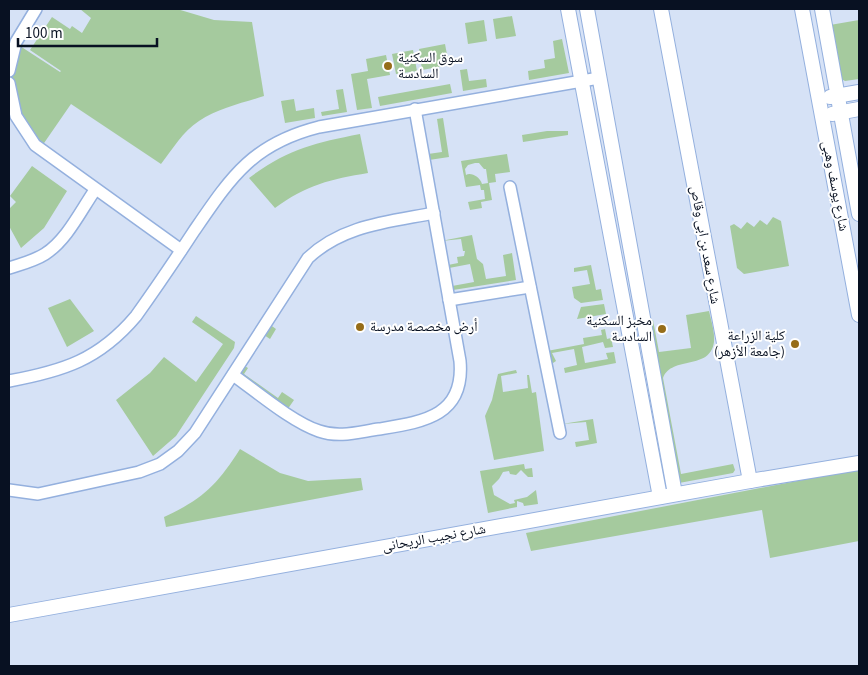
<svg xmlns="http://www.w3.org/2000/svg" width="868" height="675" viewBox="0 0 868 675" font-family="'Source Sans 3','Noto Naskh Arabic',sans-serif">
<rect width="100%" height="100%" fill="#d6e2f6"/>
<!-- green -->
<g fill="#a5ca9e" fill-rule="evenodd">
<path d="M80,9H177L214,20L252,22L264,96C243,103 218,108 199,121C183,131 172,150 161,164L71,104L42,146L22,122L11,84V70L20,46L60,72L61,71L30,50L52,17L70,29L72,26L82,33L91,18Z"/>
<polygon points="512,16 516,36 496,39 493,19"/>
<polygon points="484,20 487,41 468,44 465,23"/>
<polygon points="859,20 859,79 845,81 838,77 830,25"/>
<polygon points="562,39 569,73 529,80 528,71 545,68 544,60 555,58 553,41"/>
<polygon points="445,44 449,65 422,70 419,49"/>
<polygon points="413,50 417,71 396,74 392,54"/>
<polygon points="386,55 390,75 367,79 372,108 357,110 351,74 368,71 366,59"/>
<polygon points="467,69 469,81 486,79 487,87 463,91 460,70"/>
<polygon points="450,84 452,93 380,106 378,97"/>
<polygon points="343,89 347,112 322,116 321,112 339,109 336,90"/>
<polygon points="294,99 296,111 314,108 315,118 285,123 281,101"/>
<polygon points="443,118 449,157 429,160 428,154 442,152 437,119"/>
<polygon points="547,131 568,131 568,135 523,142 522,135"/>
<path d="M360,134L368,173C331,179 306,185 275,208L249,178C288,149 314,143 360,134Z"/>
<path d="M507,154L510,172L495,174L496,182L489,183L492,200L481,202L482,208L470,210L468,202L485,199L484,190H481L480,185L466,187L461,161ZM475,163H479L484,169H486L488,183L482,184C480,177 471,172 466,175L465,169L468,165Z"/>
<polygon points="32,166 67,191 44,228 21,248 9,226 9,209 16,202 10,196"/>
<polygon points="773,217 781,221 789,266 744,274 737,268 730,226 734,224 741,229 747,222 754,227 760,220 767,225"/>
<polygon points="472,235 477,259 483,264 486,279 506,276 503,255 512,253 516,280 453,290 452,286 474,282 470,264 449,268 448,265 458,263 457,257 464,256 465,251 463,251 461,239 441,241"/>
<polygon points="591,265 596,290 601,289 603,300 581,303 574,298 572,287 590,284 587,270 574,272 574,268"/>
<polygon points="70,299 94,331 67,347 48,308"/>
<polygon points="604,304 606,314 577,319 581,307"/>
<path d="M709,311C711,320 715,332 714,342C710,371 672,355 663,378L681,474L733,464L735,470L733,473L679,483L647,321L653,320L659,352L691,348L686,315Z"/>
<polygon points="196,316 235,342 234,348 176,436 153,456 116,400 150,373 164,357 196,382 223,344 192,322"/>
<polygon points="262,319 276,329 270,339 264,335 243,365 248,368 244,374 278,398 282,392 294,400 285,413 227,373"/>
<polygon points="605,329 607,339 611,338 613,347 605,348 603,342 582,347 585,363 608,359 606,353 614,352 616,363 565,373 564,368 577,365 574,349 552,353 556,361 550,365 547,351 584,344 583,338 602,335 601,330"/>
<polygon points="516,370 517,373 501,376 503,392 528,388 527,375 529,375 532,393 536,392 544,451 494,460 485,416 492,400 498,374"/>
<polygon points="593,419 597,443 576,447 575,442 589,440 586,422 562,424"/>
<path d="M240,449L280,473L308,481L361,478L363,490L166,527L164,517C203,499 217,485 240,449Z"/>
<polygon points="524,464 525,469 532,468 533,477 528,477 521,470 516,475 510,474 509,471 503,472 499,479 492,486 494,495 510,504 515,503 514,500 527,497 536,490 538,504 524,506 523,503 517,501 517,507 488,513 480,471"/>
<polygon points="859,469 859,541 770,558 762,510 531,551 526,533"/>
</g>
<g fill="none" stroke-linecap="round" stroke-linejoin="round">
<defs>
<g id="minor">
<polyline points="9,71 16,42 36,9"/>
<polyline points="9,83 16,116 35,145 181,250"/>
<polyline points="510,187 560,433"/>
<path d="M9,268C21,264 34,261 45,254C67,240 81,210 95,190"/>
<polyline points="449,300 530,287"/>
<path d="M233,375C257,392 292,422 319,431C339,438 358,432 379,429C422,422 465,417 460,361L415,109"/>
<path d="M9,381C63,371 99,360 136,316C156,288 175,260 194,231C231,177 252,144 319,127L599,78"/>
<path d="M9,490L38,494L139,472L160,464L178,451L195,433L308,258C343,225 388,222 434,213"/>
</g>
<g id="tertiary">
<polyline points="568,9 660,497"/>
<polyline points="587,9 675,494"/>
<polyline points="661,9 750,481"/>
<polyline points="802,9 859,315"/>
<polyline points="822,9 859,214"/>
<polyline points="830,97 859,92"/>
<polyline points="832,114 859,109"/>
<polyline points="9,615 750,481 859,463"/>
</g>
</defs>
<!-- minor casing -->
<use href="#minor" stroke="#94b0de" stroke-width="14"/>
<!-- tertiary casing -->
<use href="#tertiary" stroke="#94b0de" stroke-width="16"/>
<!-- minor -->
<use href="#minor" stroke="#fff" stroke-width="11"/>
<!-- tertiary -->
<use href="#tertiary" stroke="#fff" stroke-width="14"/>
</g>
<!-- markers -->
<g fill="#966d19" stroke="#fff" stroke-width="2">
<circle cx="388" cy="66" r="5"/>
<circle cx="360" cy="327" r="5"/>
<circle cx="662" cy="329" r="5"/>
<circle cx="795" cy="344" r="5"/>
</g>
<g text-anchor="middle" dominant-baseline="central" stroke-width="4" stroke-linejoin="round" paint-order="stroke">
<!-- poi labels -->
<g font-size="14" fill="#081122" stroke="#fff" text-anchor="start">
<text x="398" y="58">سوق السكنية<tspan x="398" dy="16">السادسة</tspan></text>
<text x="652" y="321" text-anchor="end">مخبز السكنية<tspan x="652" dy="16">السادسة</tspan></text>
<text x="370" y="327">أرض مخصصة مدرسة</text>
<text x="785" y="336" text-anchor="end">كلية الزراعة<tspan x="785" dy="16">(جامعة الأزهر)</tspan></text>
</g>
<!-- street labels -->
<g font-size="14" fill="#081122" stroke="#fff">
<text transform="translate(835 186) rotate(79)">شارع يوسف وهبى</text>
<text transform="translate(705 245) rotate(80)">شارع سعد بن ابى وقاص</text>
<text transform="translate(434 538) rotate(-10)">شارع نجيب الريحانى</text>
</g>
</g>
<!-- border -->
<rect width="868" height="675" fill="none" stroke="#081122" stroke-width="20"/>
<!-- scale -->
<path d="M18 38v8h139v-8" fill="none" stroke="#081122" stroke-width="2.5"/>
<text x="25" y="38" font-size="15" fill="#081122" stroke="#ffffff" stroke-width="4" paint-order="stroke">100 m</text>
</svg>
